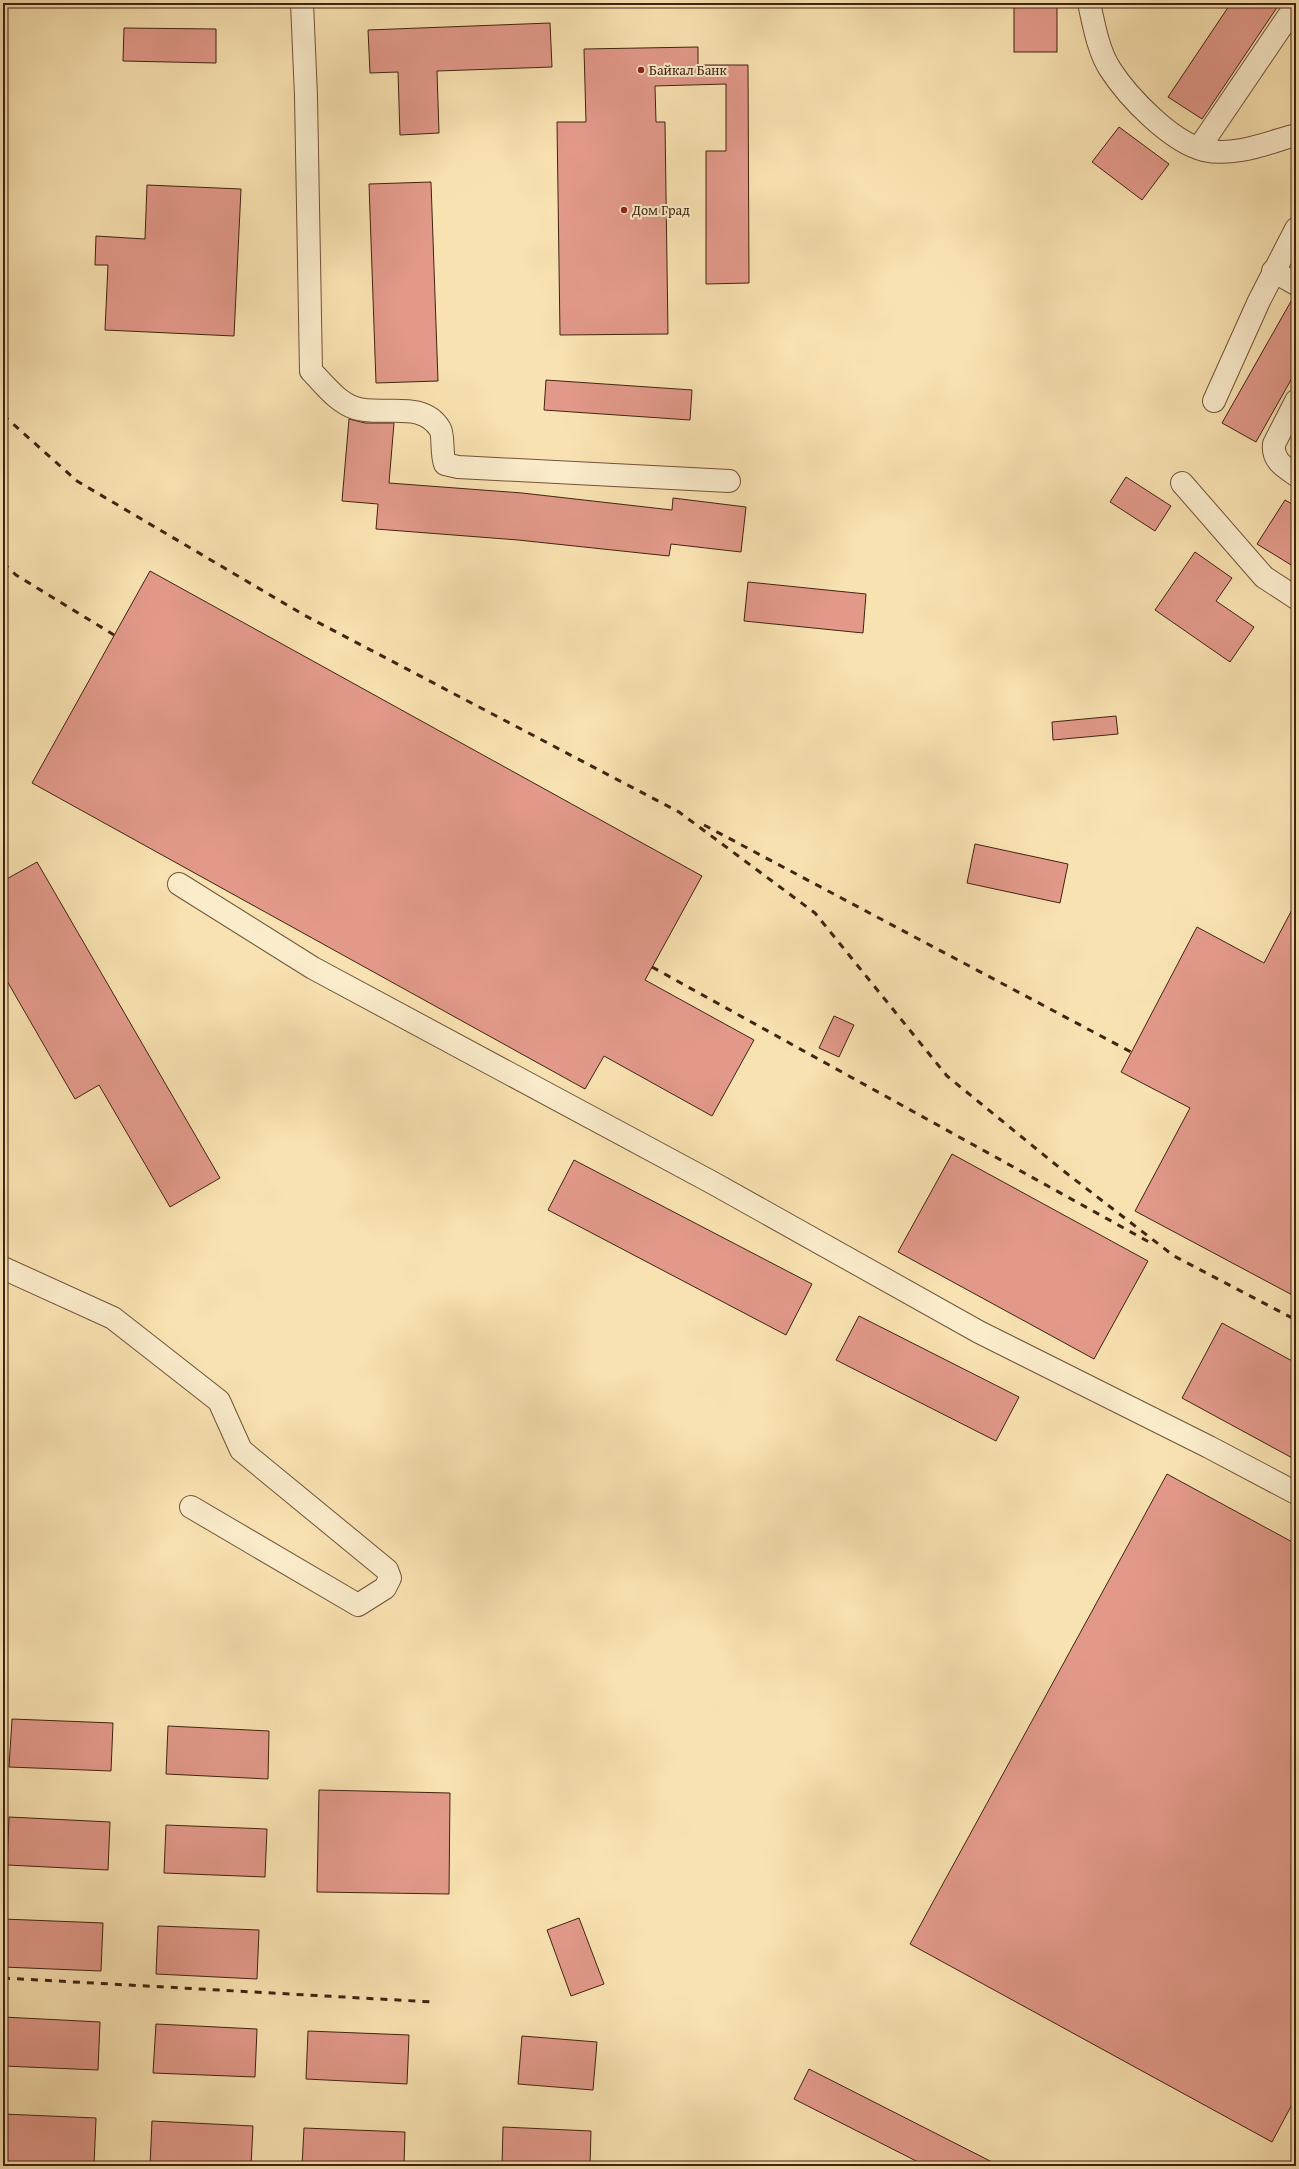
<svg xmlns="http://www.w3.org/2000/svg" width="1299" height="2169" viewBox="0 0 1299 2169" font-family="'Gentium Book Plus',serif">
<rect width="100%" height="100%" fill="#f9e2b1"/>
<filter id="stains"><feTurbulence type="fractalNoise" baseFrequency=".005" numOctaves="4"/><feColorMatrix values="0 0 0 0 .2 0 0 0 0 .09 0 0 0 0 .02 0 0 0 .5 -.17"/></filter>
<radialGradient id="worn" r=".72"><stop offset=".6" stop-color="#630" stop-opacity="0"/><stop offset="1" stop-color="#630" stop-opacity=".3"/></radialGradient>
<!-- building -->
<g fill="#e2998a" stroke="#422311">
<rect x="1014" y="3" width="43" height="49"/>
<polygon points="1231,3 1280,3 1202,119 1168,97"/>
<polygon points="550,23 552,67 437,71 439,133 400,135 398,72 370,73 368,30"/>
<polygon points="124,28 216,29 216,63 123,61"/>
<polygon points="698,47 698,65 748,65 749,283 706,284 706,151 726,151 726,84 655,86 656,122 665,122 668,334 560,335 557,122 586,122 584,49"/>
<polygon points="1119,127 1169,164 1142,200 1092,162"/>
<polygon points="431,182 438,381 376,383 369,184"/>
<polygon points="147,185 241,189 234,336 105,330 108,265 95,265 96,236 145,239"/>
<polygon points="1294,296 1296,296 1296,371 1256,442 1222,423"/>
<polygon points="546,380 692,390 690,420 544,410"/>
<polygon points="349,419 365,423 394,423 389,483 522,493 672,510 673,498 746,507 741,552 671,544 669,556 518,540 376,529 378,504 342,501"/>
<polygon points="1126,477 1171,506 1155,531 1110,502"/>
<polygon points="1285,500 1296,506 1296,568 1257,544"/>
<polygon points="1195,552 1232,578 1216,601 1254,627 1230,662 1155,610"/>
<polygon points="150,571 702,876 645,980 754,1040 712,1116 604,1056 585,1089 32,783"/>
<polygon points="748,582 866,594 863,633 744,621"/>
<polygon points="1116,716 1118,734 1053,740 1052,722"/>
<polygon points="975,844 1068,864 1060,903 967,883"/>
<polygon points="37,862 220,1178 170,1207 99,1085 75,1099 3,974 3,881"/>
<polygon points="1296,902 1296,1297 1135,1211 1190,1108 1121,1072 1197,927 1264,963"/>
<polygon points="834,1016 854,1025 839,1057 819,1048"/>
<polygon points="952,1154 1148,1261 1094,1359 898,1252"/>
<polygon points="574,1160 812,1284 786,1335 548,1210"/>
<polygon points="859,1316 1019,1397 996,1441 836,1360"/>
<polygon points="1222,1323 1296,1363 1296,1460 1182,1398"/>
<polygon points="1167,1474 1296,1544 1296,2097 1272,2142 910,1944"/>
<polygon points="12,1719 113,1723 111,1771 9,1767"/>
<polygon points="168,1726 269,1731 268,1779 166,1774"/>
<polygon points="319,1790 450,1793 449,1894 317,1892"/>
<polygon points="9,1817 110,1822 108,1870 7,1865"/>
<polygon points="166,1825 267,1829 265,1877 164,1873"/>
<polygon points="579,1918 604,1984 571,1996 547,1930"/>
<polygon points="3,1919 103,1923 101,1971 3,1967"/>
<polygon points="158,1926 259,1930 257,1979 156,1974"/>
<polygon points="3,2017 100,2022 98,2070 3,2066"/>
<polygon points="156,2024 257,2029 255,2077 153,2073"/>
<polygon points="308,2031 409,2035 407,2084 306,2079"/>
<polygon points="522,2036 597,2042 593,2090 518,2084"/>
<polygon points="809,2069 1000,2166 926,2166 794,2099"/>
<polygon points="3,2114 96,2118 94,2166 3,2162"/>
<polygon points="152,2121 253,2126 251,2166 150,2166"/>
<polygon points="503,2127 591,2131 590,2166 502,2166"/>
<polygon points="304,2128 405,2132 404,2166 302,2166"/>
</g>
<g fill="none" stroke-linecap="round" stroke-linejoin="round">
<defs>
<g id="minor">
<path d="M302,3L306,96L311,371C324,384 337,402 355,408C382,417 422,399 440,429C444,436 441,454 445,464L458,467L729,481"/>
<path d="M1089,3C1094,25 1098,50 1110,69C1128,97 1171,142 1204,150C1234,157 1267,143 1296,135"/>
<polyline points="1199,148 1296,5"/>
<polyline points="1273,271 1296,284"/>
<polyline points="1214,401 1259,301 1296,229"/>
<path d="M1296,401L1274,444C1272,460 1284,467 1296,475"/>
<polyline points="1182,483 1264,577 1296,598"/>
<polyline points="179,884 313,968 713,1183 979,1332 1209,1447 1296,1493"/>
<polyline points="3,1268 113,1318 219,1401 241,1450 387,1570 390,1578 385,1588 358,1605 191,1507"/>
</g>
</defs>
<!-- minor casing -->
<use href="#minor" stroke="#705339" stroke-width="24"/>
<!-- minor -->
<use href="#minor" stroke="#fbeccc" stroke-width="22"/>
<!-- rail -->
<g stroke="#422311" stroke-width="3" stroke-dasharray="7 7" stroke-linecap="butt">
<polyline points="3,415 77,481 304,615 679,812 815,913 947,1076 1061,1169 1174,1256 1296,1320"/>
<polyline points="3,563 16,575 114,635"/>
<polyline points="704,825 1131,1052"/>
<polyline points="652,967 1149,1242"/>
<polyline points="3,1978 433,2002"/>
</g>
</g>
<!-- markers -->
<g fill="#8f2418" stroke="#fbeccc" stroke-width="1.5">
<circle cx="641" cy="70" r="4"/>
<circle cx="624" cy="210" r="4"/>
</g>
<g text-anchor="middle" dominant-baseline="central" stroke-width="4" stroke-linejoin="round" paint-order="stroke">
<!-- poi labels -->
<g font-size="14" fill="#422311" stroke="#fbeccc" text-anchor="start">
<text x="649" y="70">Байкал Банк</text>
<text x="632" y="210">Дом Град</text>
</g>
</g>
<!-- margin -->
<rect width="1299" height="2169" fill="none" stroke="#f9e2b1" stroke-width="16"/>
<rect x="4" y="4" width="1291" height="2161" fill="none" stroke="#422311" stroke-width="2"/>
<rect x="8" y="8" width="1283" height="2153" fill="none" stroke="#422311"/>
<rect width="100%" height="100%" filter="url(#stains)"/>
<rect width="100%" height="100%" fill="url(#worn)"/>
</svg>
